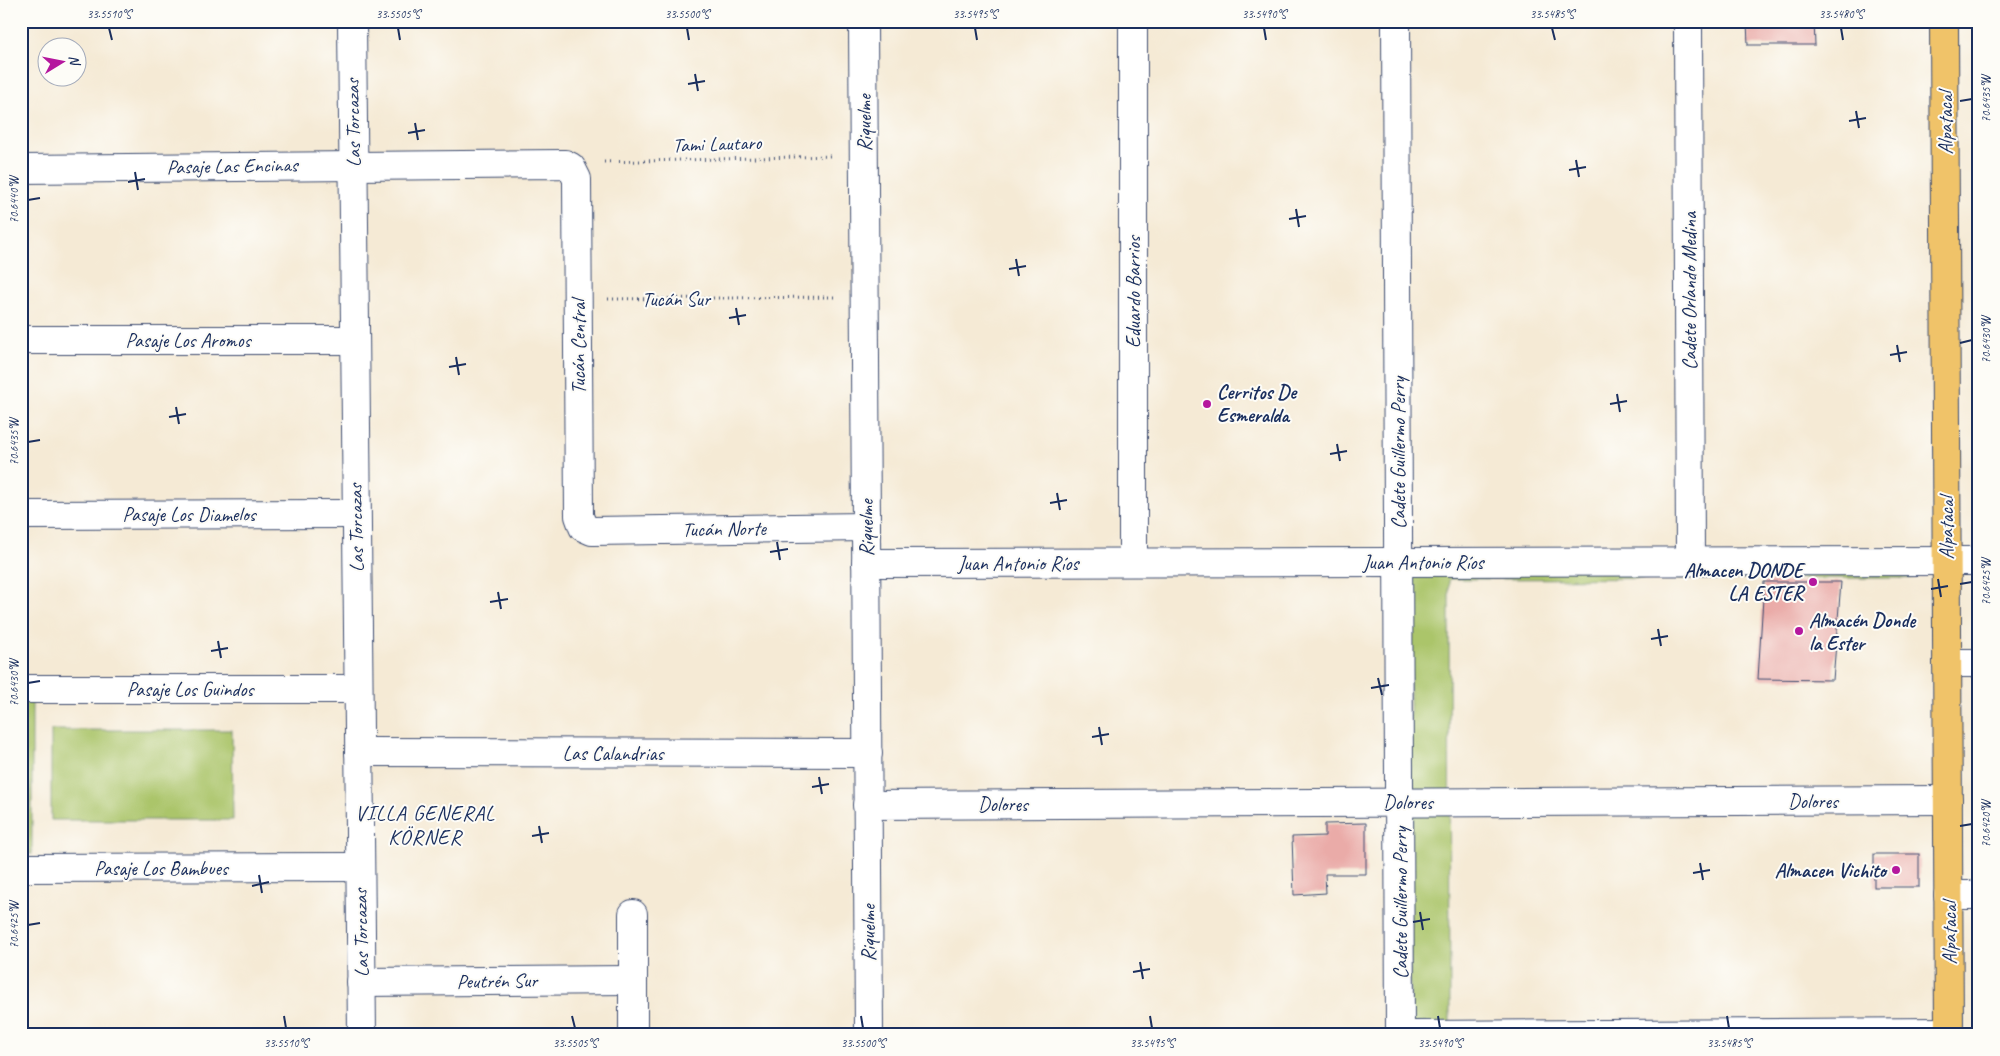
<svg xmlns="http://www.w3.org/2000/svg" width="2000" height="1056" viewBox="0 0 2000 1056" font-family="Caveat,sans-serif">
<rect width="100%" height="100%" fill="#fdfcf7"/>
<filter id="ink" filterUnits="userSpaceOnUse"><feTurbulence type="fractalNoise" baseFrequency=".02" numOctaves="2"/><feDisplacementMap in="SourceGraphic" scale="10" xChannelSelector="R" yChannelSelector="G"/><feConvolveMatrix kernelMatrix="1 2 1 2 8 2 1 2 1" color-interpolation-filters="sRGB"/></filter>
<filter id="wash" filterUnits="userSpaceOnUse"><feTurbulence type="fractalNoise" baseFrequency=".0096" numOctaves="4" result="noise"/><feDisplacementMap in="SourceGraphic" scale="20" xChannelSelector="R" yChannelSelector="G"/><feGaussianBlur stdDeviation="1.12" result="paint"/><feColorMatrix in="noise" values="0 0 0 0 0 0 0 0 0 0 0 0 0 0 0 0 0 1.4 0 .05"/><feComposite in="paint" operator="in"/></filter>
<g filter="url(#wash)">
<rect width="100%" height="100%" fill="#f5ead5"/>
<!-- green -->
<g fill="#abc56b" stroke="#637a64">
<polygon points="1919,567 1917,578 1449,579 1450,1035 1410,1035 1410,568"/>
<rect x="21" y="699" width="11" height="155"/>
<polygon points="51,730 232,730 233,820 51,820"/>
</g>
<g id="blocks">
<!-- building -->
<g fill="#eaaba8">
<polygon points="1747,21 1814,21 1815,45 1748,45"/>
<polygon points="1764,582 1841,582 1833,680 1758,679"/>
<polygon points="1366,823 1366,874 1325,874 1326,893 1294,895 1292,837 1325,836 1325,824"/>
<rect x="1874" y="854" width="45" height="33"/>
</g>
</g>
</g>
<g filter="url(#ink)">
<use href="#blocks" fill-opacity="0" stroke="#3c4b70" stroke-width="1"/>
<g fill="none" stroke-linecap="round" stroke-linejoin="round">
<defs>
<g id="minor">
<polyline points="352,21 362,1035"/>
<polyline points="863,21 869,1035"/>
<polyline points="1133,21 1133,562"/>
<polyline points="1396,21 1400,1035"/>
<polyline points="1688,21 1690,561"/>
<polyline points="21,169 565,164 571,167 577,179 579,516 583,527 592,531 866,527"/>
<polyline points="21,340 354,340"/>
<polyline points="21,515 356,514"/>
<polyline points="866,563 1979,561"/>
<polyline points="1947,663 1979,663"/>
<polyline points="21,689 358,689"/>
<polyline points="359,752 868,753"/>
<polyline points="867,805 1948,800"/>
<polyline points="21,868 360,867"/>
<polyline points="1948,895 1979,895"/>
<polyline points="633,914 633,1035"/>
<polyline points="361,982 633,980"/>
<polyline points="1414,1035 1949,1032"/>
</g>
<polyline id="major" points="1944,21 1949,1035"/>
</defs>
<!-- minor casing -->
<use href="#minor" stroke="#3c4b70" stroke-width="30"/>
<!-- major casing -->
<use href="#major" stroke="#3c4b70" stroke-width="30"/>
<!-- path -->
<g stroke="#3c4b70" stroke-width="3" stroke-dasharray="1 4" stroke-linecap="butt">
<polyline points="604,162 833,156"/>
<polyline points="608,299 834,297"/>
</g>
<!-- minor -->
<use href="#minor" stroke="#fff" stroke-width="28"/>
<!-- major -->
<use href="#major" stroke="#f0c369" stroke-width="28"/>
</g>
</g>
<!-- ticks -->
<path fill="none" stroke="#1b2f5e" stroke-width="2" d="M109,28L112,40M398,28L400,40M687,28L689,40M975,28L977,40M1264,28L1266,40M1552,28L1555,40M1841,28L1843,40M695,74L698,91M688,84L705,81M1960,101L1972,99M1856,111L1859,128M1849,121L1866,118M415,123L418,140M408,133L425,130M1576,160L1579,177M1569,170L1586,167M135,172L138,190M128,182L145,179M28,200L40,198M1296,209L1299,227M1289,219L1306,216M1016,259L1019,276M1009,269L1026,266M736,308L739,325M729,318L746,315M1960,343L1972,340M1897,345L1900,362M1890,355L1907,352M456,357L459,375M449,367L466,364M1617,394L1620,412M1610,404L1627,401M176,407L179,424M169,417L186,414M28,442L40,440M1337,444L1340,461M1330,454L1347,451M1057,493L1060,510M1050,503L1067,500M777,542L780,560M770,552L788,549M1938,579L1941,597M1960,584L1972,582M1931,589L1948,586M498,592L501,609M490,602L508,599M1658,629L1661,646M1651,639L1668,636M218,641L221,658M211,651L228,648M1378,678L1382,695M28,683L40,681M1371,688L1389,685M1099,727L1102,745M1092,737L1109,734M819,777L822,794M812,787L829,784M539,826L542,843M1960,826L1972,824M532,836L549,833M1700,863L1703,880M1693,873L1710,870M259,875L262,893M252,886L269,882M1420,912L1423,930M1413,922L1430,919M28,925L40,923M1140,962L1143,979M1133,972L1150,969M284,1016L286,1028M572,1016L575,1028M861,1016L863,1028M1150,1016L1152,1028M1438,1016L1440,1028M1727,1016L1729,1028"/>
<!-- markers -->
<g fill="#b5179e" stroke="#fdfcf7" stroke-width="2">
<circle cx="1207" cy="404" r="5"/>
<circle cx="1813" cy="582" r="5"/>
<circle cx="1799" cy="631" r="5"/>
<circle cx="1896" cy="870" r="5"/>
</g>
<g text-anchor="middle" dominant-baseline="central" stroke-width="4" stroke-linejoin="round" paint-order="stroke">
<!-- street labels -->
<g font-size="20" fill="#1b2f5e" stroke="#fdfcf7">
<text transform="translate(353 123) rotate(-91)">Las Torcazas</text>
<text transform="translate(864 123) rotate(-90)">Riquelme</text>
<text transform="translate(1945 123) rotate(-90)">Alpatacal</text>
<text transform="translate(717 144) rotate(-2)">Tami Lautaro</text>
<text transform="translate(232 166) rotate(-1)">Pasaje Las Encinas</text>
<text transform="translate(1689 291) rotate(-90)">Cadete Orlando Medina</text>
<text transform="translate(1133 292) rotate(-90)">Eduardo Barrios</text>
<text x="676" y="299">Tucán Sur</text>
<text x="188" y="340">Pasaje Los Aromos</text>
<text transform="translate(578 347) rotate(-90)">Tucán Central</text>
<text transform="translate(1398 453) rotate(-90)">Cadete Guillermo Perry</text>
<text x="189" y="514">Pasaje Los Diamelos</text>
<text transform="translate(356 528) rotate(-91)">Las Torcazas</text>
<text transform="translate(866 528) rotate(-90)">Riquelme</text>
<text transform="translate(1946 528) rotate(-90)">Alpatacal</text>
<text transform="translate(724 529) rotate(-1)">Tucán Norte</text>
<text x="1423" y="562">Juan Antonio Ríos</text>
<text x="1018" y="563">Juan Antonio Ríos</text>
<text x="190" y="689">Pasaje Los Guindos</text>
<text x="613" y="753">Las Calandrias</text>
<text x="1813" y="801">Dolores</text>
<text x="1408" y="802">Dolores</text>
<text x="1003" y="804">Dolores</text>
<text x="161" y="868">Pasaje Los Bambues</text>
<text transform="translate(1400 903) rotate(-90)">Cadete Guillermo Perry</text>
<text transform="translate(361 933) rotate(-91)">Las Torcazas</text>
<text transform="translate(868 933) rotate(-90)">Riquelme</text>
<text transform="translate(1949 933) rotate(-90)">Alpatacal</text>
<text transform="translate(497 981) rotate(-1)">Peutrén Sur</text>
</g>
<!-- poi labels -->
<g font-size="20" font-weight="bold" fill="#1b2f5e" stroke="#fdfcf7" text-anchor="start">
<text x="1217" y="392">Cerritos De<tspan x="1217" dy="23">Esmeralda</tspan></text>
<text x="1803" y="570" text-anchor="end">Almacen DONDE<tspan x="1803" dy="23">LA ESTER</tspan></text>
<text x="1809" y="620">Almacén Donde<tspan x="1809" dy="23">la Ester</tspan></text>
<text x="1886" y="870" text-anchor="end">Almacen Vichito</text>
</g>
<!-- neighbourhood labels -->
<g font-size="21" letter-spacing="1" fill="#1b2f5e" stroke="#fdfcf7">
<text x="425" y="813">VILLA GENERAL<tspan x="425" dy="24">KÖRNER</tspan></text>
</g>
</g>
<!-- margin -->
<rect width="2000" height="1056" fill="none" stroke="#fdfcf7" stroke-width="55"/>
<!-- north arrow -->
<g transform="translate(62 62) rotate(80)"><circle r="24" fill="#fdfcf7" stroke="#a3aaba"/>
<path d="M0-4L9 19L0 12L-9 19Z" fill="#b5179e"/>
<text y="-8" font-size="14" font-weight="bold" text-anchor="middle" fill="#1b2f5e">N</text>
</g>
<rect x="28" y="28" width="1944" height="1000" fill="none" stroke="#1b2f5e" stroke-width="2"/>
<g font-size="12" text-anchor="middle" fill="#1b2f5e">
<text x="109" y="18">33.5510°S</text>
<text x="398" y="18">33.5505°S</text>
<text x="687" y="18">33.5500°S</text>
<text x="975" y="18">33.5495°S</text>
<text x="1264" y="18">33.5490°S</text>
<text x="1552" y="18">33.5485°S</text>
<text x="1841" y="18">33.5480°S</text>
<text transform="translate(1986 99) rotate(-90)" y="4">70.6435°W</text>
<text transform="translate(14 200) rotate(-90)" y="4">70.6440°W</text>
<text transform="translate(1986 340) rotate(-90)" y="4">70.6430°W</text>
<text transform="translate(14 442) rotate(-90)" y="4">70.6435°W</text>
<text transform="translate(1986 582) rotate(-90)" y="4">70.6425°W</text>
<text transform="translate(14 683) rotate(-90)" y="4">70.6430°W</text>
<text transform="translate(1986 824) rotate(-90)" y="4">70.6420°W</text>
<text transform="translate(14 925) rotate(-90)" y="4">70.6425°W</text>
<text x="286" y="1047">33.5510°S</text>
<text x="575" y="1047">33.5505°S</text>
<text x="863" y="1047">33.5500°S</text>
<text x="1152" y="1047">33.5495°S</text>
<text x="1440" y="1047">33.5490°S</text>
<text x="1729" y="1047">33.5485°S</text>
</g>
</svg>
